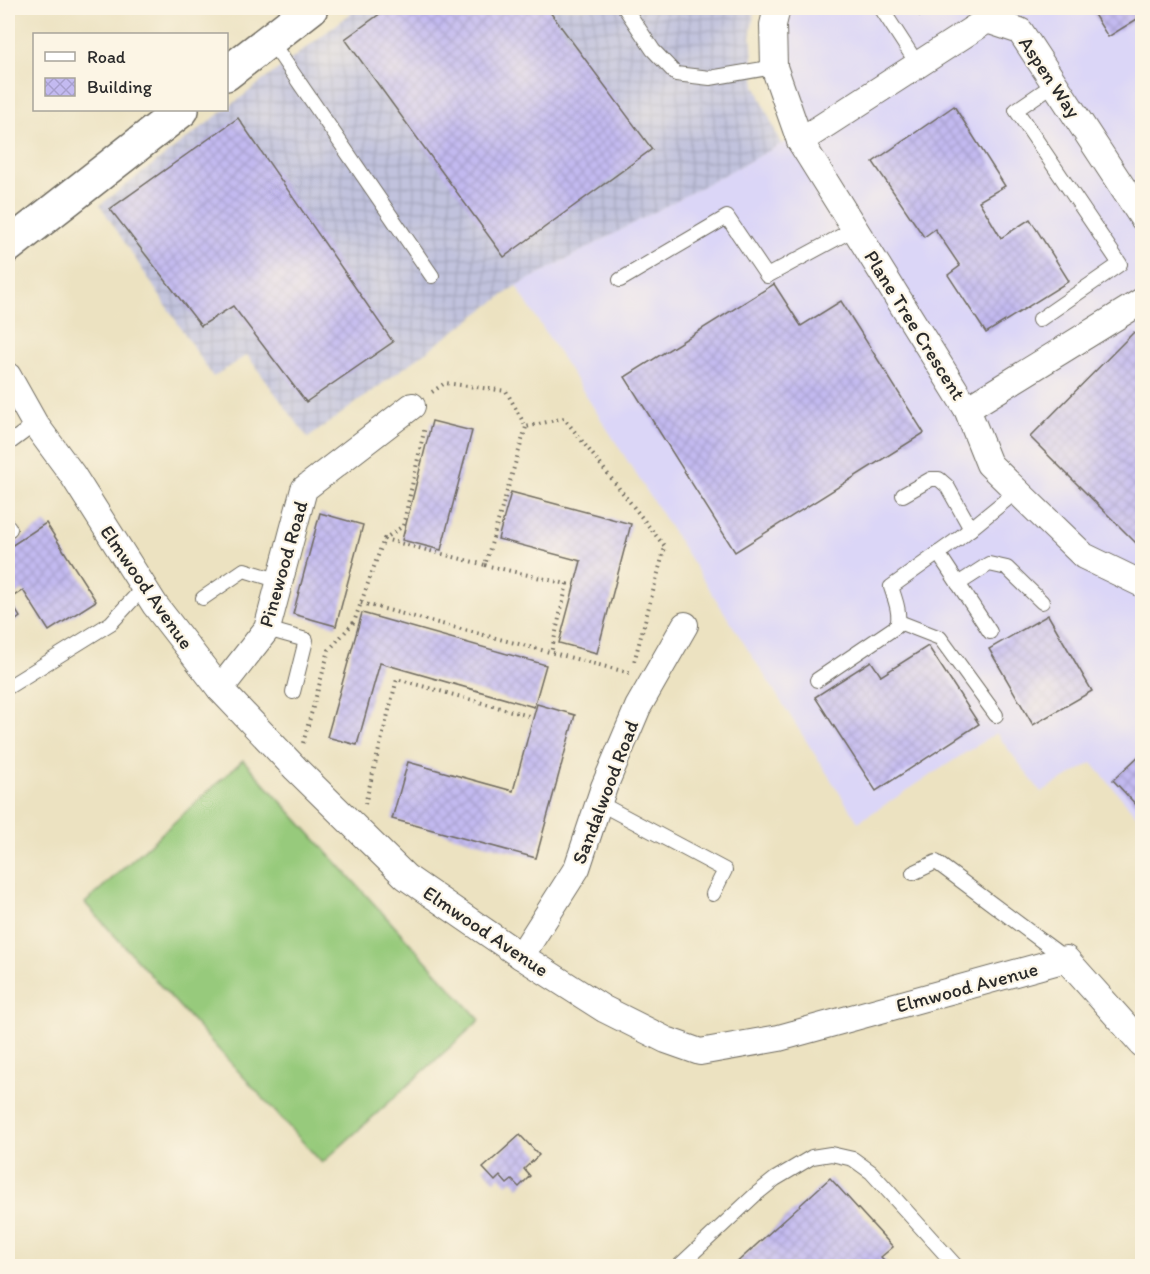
<svg xmlns="http://www.w3.org/2000/svg" width="1150" height="1274" viewBox="0 0 1150 1274" font-family="Itim,sans-serif">
<defs>
<pattern id="industrial-grid" width="8" height="8" patternUnits="userSpaceOnUse" patternTransform="scale(1.5)"><rect width="8" height="8" fill="#c1c2dd"/><path d="M0 4h8M4 0v8" fill="none" stroke="#a6a7be"/></pattern>
<pattern id="building-cross-hatch" width="8" height="8" patternUnits="userSpaceOnUse" patternTransform="scale(1.5)"><rect width="8" height="8" fill="#c3baf0"/><path d="M0 0l8 8M0 8l8-8" fill="none" stroke="#a8a0ce"/></pattern>
</defs>
<rect width="100%" height="100%" fill="#fcf5e5"/>
<filter id="ink" filterUnits="userSpaceOnUse"><feTurbulence type="fractalNoise" baseFrequency=".0167" numOctaves="2"/><feDisplacementMap in="SourceGraphic" scale="12" xChannelSelector="R" yChannelSelector="G"/><feConvolveMatrix kernelMatrix="1 2 1 2 8 2 1 2 1" color-interpolation-filters="sRGB"/></filter>
<filter id="wash" filterUnits="userSpaceOnUse"><feTurbulence type="fractalNoise" baseFrequency=".008" numOctaves="4" result="noise"/><feDisplacementMap in="SourceGraphic" scale="24" xChannelSelector="R" yChannelSelector="G"/><feGaussianBlur stdDeviation="1.35" result="paint"/><feColorMatrix in="noise" values="0 0 0 0 0 0 0 0 0 0 0 0 0 0 0 0 0 1.4 0 .05"/><feComposite in="paint" operator="in"/></filter>
<g filter="url(#wash)">
<rect width="100%" height="100%" fill="#ece2c1"/>
<!-- built -->
<polygon fill="#dbd6f7" points="791,8 1142,8 1142,822 1092,763 1041,792 996,733 858,822 516,286 781,144 804,134 782,68 786,27"/>
<!-- industrial -->
<polygon fill="url(#industrial-grid)" points="358,8 755,8 751,32 755,85 781,144 516,286 308,438 247,355 213,377 100,205"/>
<!-- pitch -->
<polygon fill="#97ca7b" stroke="#617a53" stroke-width="1.5" points="243,760 480,1020 322,1163 85,903"/>
<g id="blocks">
<!-- building -->
<g fill="url(#building-cross-hatch)">
<polygon points="388,8 547,8 652,149 504,257 345,39"/>
<polygon points="914,8 933,8 920,16"/>
<polygon points="1090,8 1142,8 1142,16 1108,37"/>
<polygon points="954,106 1005,186 979,201 1001,238 1030,219 1069,281 986,333 948,275 960,266 935,229 924,237 873,162"/>
<polygon points="238,118 393,342 306,402 233,306 201,326 110,209"/>
<polygon points="774,284 801,326 841,301 924,433 735,552 625,377"/>
<polygon points="1134,332 1142,340 1142,549 1030,437"/>
<polygon points="432,421 472,431 441,550 402,540"/>
<polygon points="511,492 631,524 597,653 559,643 581,561 498,539"/>
<polygon points="320,513 363,525 336,626 293,614"/>
<polygon points="46,523 96,601 49,631 23,590 9,599 20,617 8,626 8,548"/>
<polygon points="362,613 546,665 534,707 380,663 357,745 327,737"/>
<polygon points="1048,615 1092,691 1033,725 989,649"/>
<polygon points="928,646 979,724 876,791 815,697 871,661 881,676"/>
<polygon points="537,704 575,715 536,858 392,819 408,762 513,791"/>
<polygon points="1142,753 1142,811 1113,780"/>
<polygon points="520,1135 539,1155 524,1169 530,1176 519,1187 512,1180 507,1184 500,1176 495,1181 483,1168"/>
<polygon points="830,1178 893,1247 881,1257 890,1266 733,1266"/>
</g>
</g>
</g>
<g filter="url(#ink)">
<use href="#blocks" fill-opacity="0" stroke="#6f6b60" stroke-width="1.5"/>
<g fill="none" stroke-linecap="round" stroke-linejoin="round">
<defs>
<g id="lane">
<polyline points="625,8 653,50 676,74 710,78 774,67"/>
<polyline points="881,8 918,65"/>
<polyline points="270,40 432,276"/>
<polyline points="620,280 727,217 767,276 854,229"/>
<polyline points="1039,320 1120,264 1016,110 1054,84"/>
<polyline points="8,444 35,424"/>
<polyline points="903,495 931,479 939,479 947,486 971,529"/>
<polyline points="8,526 10,529"/>
<polyline points="938,553 990,632"/>
<polyline points="958,584 989,564 1007,568 1042,602"/>
<polyline points="203,598 244,570 280,581"/>
<polyline points="899,622 940,638 996,715"/>
<polyline points="267,629 306,640 293,692"/>
<path d="M817,680L897,626C901,614 895,599 891,587L958,539L1017,491"/>
<polyline points="8,687 111,623 143,588"/>
<polyline points="599,803 725,870 713,894"/>
<polyline points="913,873 936,862 1066,959"/>
<polyline points="679,1266 755,1195 775,1179 812,1157 831,1154 853,1159 871,1172 956,1266"/>
</g>
<g id="street">
<polyline points="777,8 773,25 774,67 800,141 967,409 989,464 1084,556 1142,584"/>
<polyline points="800,141 987,20 1020,31 1142,217"/>
<polyline points="8,376 35,424 72,474 155,605 220,689 296,769 406,877 521,956 604,1009 666,1040 700,1052 779,1038 1066,959 1142,1044"/>
<polyline points="967,409 1142,301"/>
<polyline points="220,689 267,629 304,489 412,406"/>
<polyline points="521,956 577,868 604,787 638,707 685,625"/>
</g>
<g id="secondary">
<polyline points="226,74 311,8"/>
<polyline points="8,246 182,110"/>
</g>
</defs>
<!-- lane casing -->
<use href="#lane" stroke="#6f6b60" stroke-width="16"/>
<!-- street casing -->
<use href="#street" stroke="#6f6b60" stroke-width="28"/>
<!-- secondary casing -->
<use href="#secondary" stroke="#6f6b60" stroke-width="36"/>
<!-- path -->
<g stroke="#6f6b60" stroke-width="4" stroke-dasharray="1.5 4.5" stroke-linecap="butt">
<polyline points="432,392 445,383 506,391 526,427 564,418 665,547 634,662"/>
<polyline points="384,539 485,565 526,427"/>
<polyline points="485,565 567,584 551,653"/>
<polyline points="361,603 630,673"/>
<polyline points="303,743 329,650 354,622 384,539 403,526 425,427"/>
<polyline points="365,804 397,679 529,716"/>
</g>
<!-- lane -->
<use href="#lane" stroke="#fff" stroke-width="14"/>
<!-- street -->
<use href="#street" stroke="#fff" stroke-width="26"/>
<!-- secondary -->
<use href="#secondary" stroke="#fff" stroke-width="33"/>
</g>
</g>
<g text-anchor="middle" dominant-baseline="central" stroke-width="4.5" stroke-linejoin="round" paint-order="stroke">
<!-- street labels -->
<g font-size="20" fill="#2b2b2b" stroke="#fcf5e5">
<text transform="translate(1050 77) rotate(56)">Aspen Way</text>
<text transform="translate(915 325) rotate(58)">Plane Tree Crescent</text>
<text transform="translate(283 564) rotate(-74)">Pinewood Road</text>
<text transform="translate(147 587) rotate(55)">Elmwood Avenue</text>
<text transform="translate(605 792) rotate(-69)">Sandalwood Road</text>
<text transform="translate(486 931) rotate(34)">Elmwood Avenue</text>
<text transform="translate(967 987) rotate(-15)">Elmwood Avenue</text>
</g>
</g>
<!-- margin -->
<rect width="1150" height="1274" fill="none" stroke="#fcf5e5" stroke-width="30"/>
<!-- legend -->
<rect x="33" y="33" width="195" height="78" fill="#fcf5e5" stroke="#a8a49b" stroke-width="1.5"/>
<rect x="45" y="52" width="30" height="9" fill="#ffffff" stroke="#a8a49b" stroke-width="1.5"/>
<text x="87" y="63" font-size="18" fill="#2b2b2b">Road</text>
<rect x="45" y="78" width="30" height="18" fill="url(#building-cross-hatch)" stroke="#a8a49b" stroke-width="1.5"/>
<text x="87" y="93" font-size="18" fill="#2b2b2b">Building</text>
</svg>
